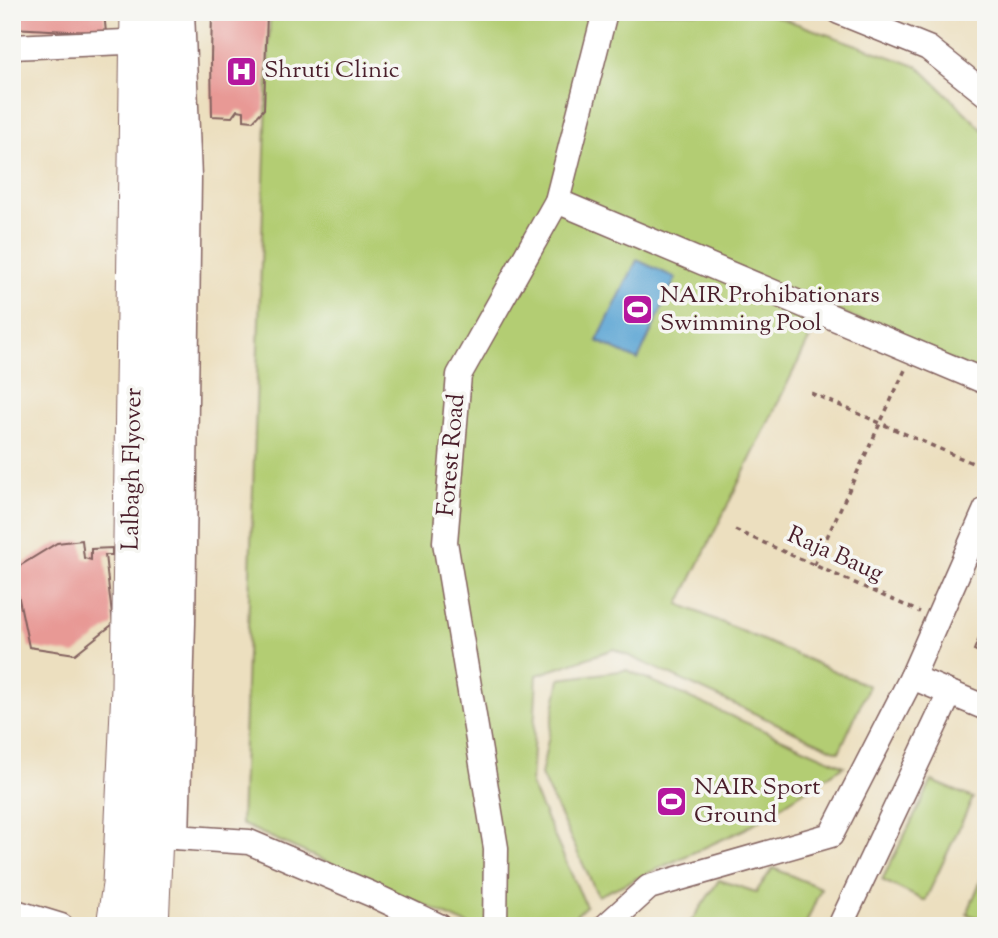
<svg xmlns="http://www.w3.org/2000/svg" width="998" height="938" viewBox="0 0 998 938" font-family="'Sorts Mill Goudy',serif">
<rect width="100%" height="100%" fill="#f6f6f2"/>
<filter id="ink" filterUnits="userSpaceOnUse"><feTurbulence type="fractalNoise" baseFrequency=".0143" numOctaves="2"/><feDisplacementMap in="SourceGraphic" scale="14" xChannelSelector="R" yChannelSelector="G"/><feConvolveMatrix kernelMatrix="1 2 1 2 8 2 1 2 1" color-interpolation-filters="sRGB"/></filter>
<filter id="wash" filterUnits="userSpaceOnUse"><feTurbulence type="fractalNoise" baseFrequency=".00686" numOctaves="4" result="noise"/><feDisplacementMap in="SourceGraphic" scale="28" xChannelSelector="R" yChannelSelector="G"/><feGaussianBlur stdDeviation="1.57" result="paint"/><feColorMatrix in="noise" values="0 0 0 0 0 0 0 0 0 0 0 0 0 0 0 0 0 1.4 0 .05"/><feComposite in="paint" operator="in"/></filter>
<g filter="url(#wash)">
<rect width="100%" height="100%" fill="#ecdfbf"/>
<!-- green -->
<g fill="#b3cd73" stroke="#7e764f" stroke-width="2">
<polygon points="270,12 764,12 919,67 986,133 986,376 826,305 679,604 869,686 839,752 614,649 537,675 531,785 586,906 564,926 471,926 241,824"/>
<polygon points="627,670 844,766 745,829 598,896 541,775 560,679"/>
<polygon points="932,781 973,798 925,901 882,880"/>
<polygon points="773,868 821,888 805,926 688,926 719,880 756,892"/>
<polygon points="986,868 986,921 967,914"/>
</g>
<!-- water -->
<polygon fill="#5da6d4" stroke="#546280" stroke-width="2" points="637,260 676,278 638,360 597,341"/>
<g id="blocks">
<!-- building -->
<g fill="#e89995">
<polygon points="12,12 104,12 106,33 12,28"/>
<polygon points="212,12 267,12 264,109 253,121 244,120 244,111 237,110 232,117 212,116 211,59"/>
<polygon points="82,540 84,558 91,560 91,549 112,548 112,555 105,555 113,624 75,654 29,647 13,570 57,543"/>
<polygon points="986,622 986,655 974,650"/>
</g>
</g>
</g>
<g filter="url(#ink)">
<use href="#blocks" fill-opacity="0" stroke="#83625f" stroke-width="2"/>
<g fill="none" stroke-linecap="round" stroke-linejoin="round">
<defs>
<g id="minor">
<polyline points="839,12 928,48 986,94"/>
<polyline points="12,47 125,42"/>
<polyline points="557,201 986,382"/>
<polyline points="912,677 986,708"/>
<polyline points="160,836 249,842 371,894 439,926"/>
<polyline points="177,837 183,623 189,177 182,12"/>
<polyline points="12,911 61,926"/>
<polyline points="495,926 496,848 445,542 459,375 557,201 605,12"/>
<polyline points="606,926 649,887 831,835 912,677 986,509"/>
<polyline points="840,926 950,693"/>
</g>
<g id="highway">
<polyline points="115,926 121,885 130,688 139,12"/>
<polyline points="150,926 157,767 165,493 164,27"/>
</g>
</defs>
<!-- minor casing -->
<use href="#minor" stroke="#83625f" stroke-width="27"/>
<!-- highway casing -->
<use href="#highway" stroke="#83625f" stroke-width="39"/>
<!-- path -->
<g stroke="#83625f" stroke-width="3.5" stroke-dasharray="5 5" stroke-linecap="butt">
<polyline points="811,393 986,469"/>
<polyline points="735,530 920,612"/>
<polyline points="814,565 905,370"/>
</g>
<!-- minor -->
<use href="#minor" stroke="#fff" stroke-width="24"/>
<!-- highway -->
<use href="#highway" stroke="#fff" stroke-width="37"/>
</g>
</g>
<!-- icons -->
<defs>
<symbol id="hospital-square" viewBox="-11 -11 22 22"><rect x="-9" y="-9" width="18" height="18" rx="4" fill="#b5179e" stroke="#f6f6f2"/><path d="M-5-5h3v3.5h4V-5h3V5h-3V1.5h-4V5h-3Z" fill="#fff"/></symbol>
<symbol id="stadium-square" viewBox="-11 -11 22 22"><rect x="-9" y="-9" width="18" height="18" rx="4" fill="#b5179e" stroke="#f6f6f2"/><path d="M0-5a6.5 5 0 1 0 0 10a6.5 5 0 1 0 0-10ZM-3.5-1.8h7v3.6h-7Z" fill="#fff"/></symbol>
</defs>
<g fill-rule="evenodd">
<use href="#hospital-square" x="224" y="54" width="35" height="35"/>
<use href="#stadium-square" x="620" y="292" width="35" height="35"/>
<use href="#stadium-square" x="654" y="784" width="35" height="35"/>
</g>
<g text-anchor="middle" dominant-baseline="central" stroke-width="7" stroke-linejoin="round" paint-order="stroke">
<!-- poi labels -->
<g font-size="24" fill="#4a1f2b" stroke="#f6f6f2" text-anchor="start">
<text x="264" y="71">Shruti Clinic</text>
<text x="660" y="296">NAIR Prohibationars<tspan x="660" dy="28">Swimming Pool</tspan></text>
<text x="694" y="788">NAIR Sport<tspan x="694" dy="28">Ground</tspan></text>
</g>
<!-- street labels -->
<g font-size="24" fill="#4a1f2b" stroke="#f6f6f2">
<text transform="translate(452 455) rotate(-85)">Forest Road</text>
<text transform="translate(133 469) rotate(-89)">Lalbagh Flyover</text>
<text transform="translate(835 555) rotate(24)">Raja Baug</text>
</g>
</g>
<!-- margin -->
<rect width="998" height="938" fill="none" stroke="#f6f6f2" stroke-width="42"/>
</svg>
